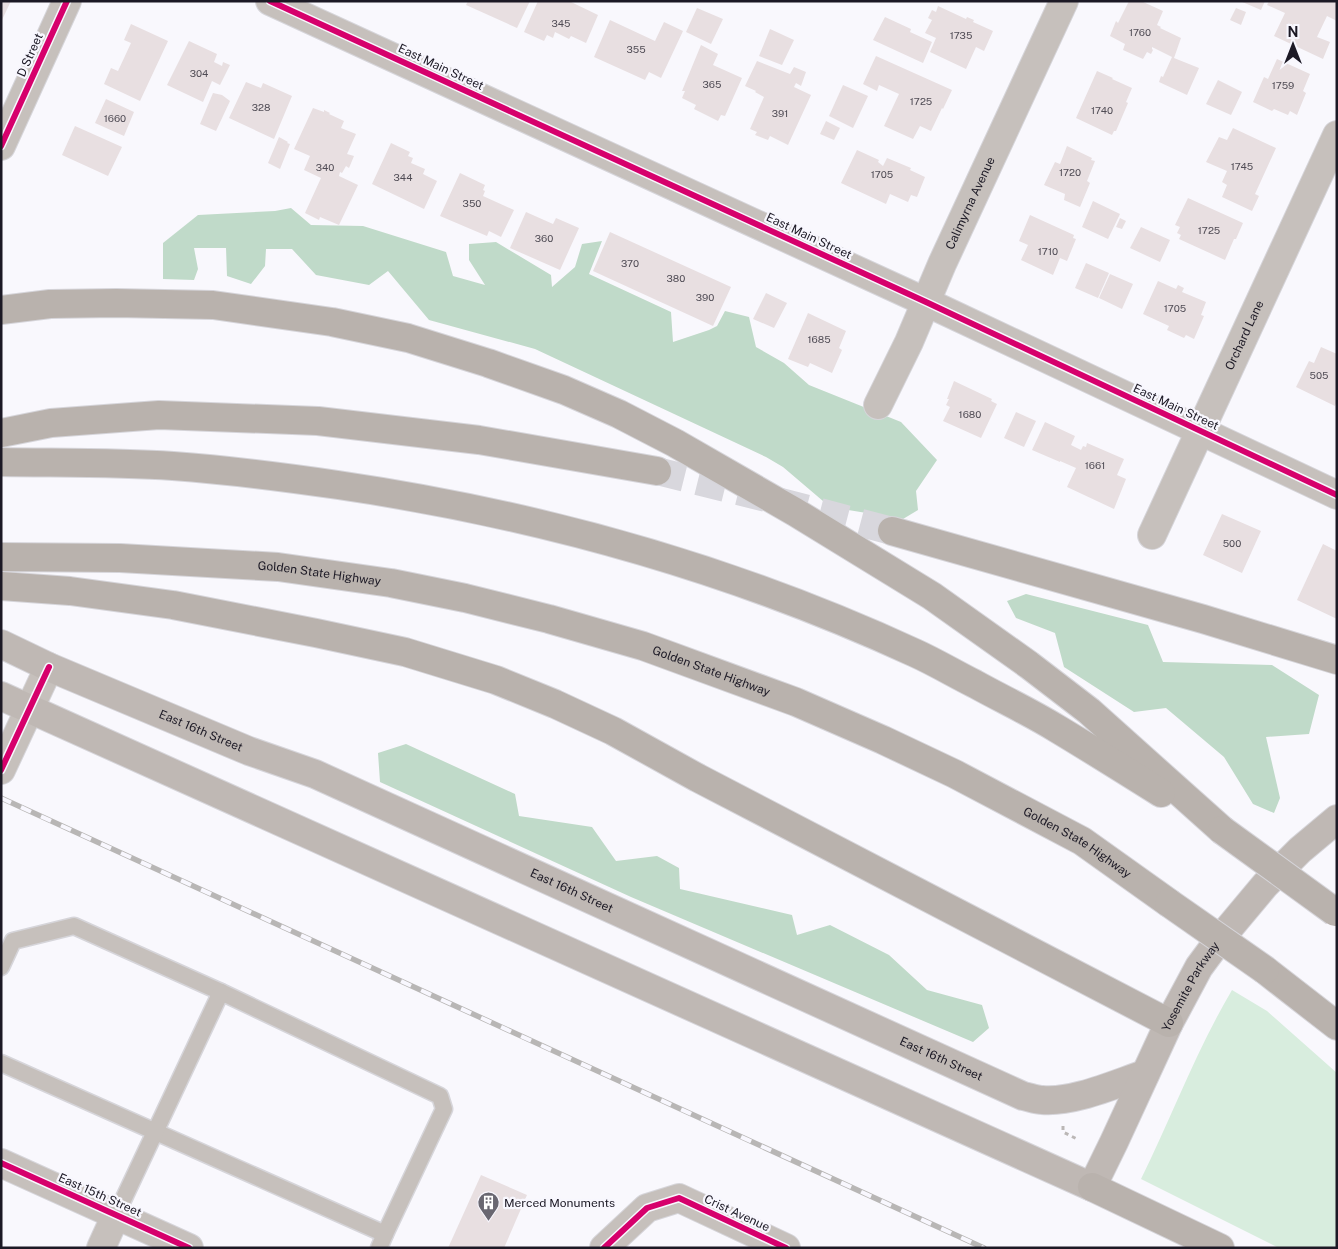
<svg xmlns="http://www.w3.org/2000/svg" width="1338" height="1249" viewBox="0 0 1338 1249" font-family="'Public Sans',sans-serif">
<rect width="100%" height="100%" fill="#f9f8fd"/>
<!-- green -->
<path fill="#d8edde" d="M1232,990L1267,1011L1337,1073V1248H1279L1141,1179C1172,1116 1196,1051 1232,990Z"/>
<!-- forest -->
<g fill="#c0dac9">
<polygon points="291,208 311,225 363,226 446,252 453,276 485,285 469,260 469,244 496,242 551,275 552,287 575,267 582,244 602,241 589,274 671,312 673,342 709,330 717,326 725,311 749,317 756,347 784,363 809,385 901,422 937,460 916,491 918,510 903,519 830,507 783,467 766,457 535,349 429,320 388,271 369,285 316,275 292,249 266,249 265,266 251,284 227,276 226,248 194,248 198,269 194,280 163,279 163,243 198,215 275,211"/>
<polygon points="1026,594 1148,625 1163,662 1272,665 1319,695 1309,734 1266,737 1280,798 1274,813 1253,804 1224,757 1166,708 1134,712 1064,667 1055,633 1016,618 1007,601"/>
<polygon points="406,744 515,794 519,816 592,827 616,861 657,856 679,868 680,889 792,915 797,935 830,925 889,955 927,990 982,1005 989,1028 973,1042 631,897 380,782 378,753"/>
</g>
<!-- building -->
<g fill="#e8dfe1">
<polygon points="1,1 11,1 1,22"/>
<polygon points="468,1 530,1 517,28 466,5"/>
<polygon points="538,1 569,1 598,15 586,43 571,36 569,39 555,32 553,38 547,35 544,41 524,32"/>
<polygon points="1129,1 1141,1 1163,11 1157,25 1161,27 1160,28 1181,38 1174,58 1199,68 1187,95 1159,82 1161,76 1163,77 1172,57 1152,47 1152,49 1153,50 1151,54 1147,52 1143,59 1123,50 1125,44 1110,36 1116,21 1118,23"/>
<polygon points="1240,1 1265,1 1261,10"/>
<polygon points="1269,1 1337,1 1337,21 1327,16 1317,37 1330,42 1323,59 1274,36 1285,13 1267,5"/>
<polygon points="938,6 966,19 967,17 974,20 973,22 993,31 984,51 976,47 966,69 930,52 936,38 925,33 932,20 928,18 932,10 936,12"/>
<polygon points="697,8 723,19 711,44 686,32"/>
<polygon points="1236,8 1246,12 1241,25 1230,20"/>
<polygon points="885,17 911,29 910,32 932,42 923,63 873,40"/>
<polygon points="610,20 655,41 664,22 683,31 661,78 649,72 645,80 594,57"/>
<polygon points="131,24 168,41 140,101 104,84 111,68 118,71 131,43 124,40"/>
<polygon points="770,29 794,40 782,65 759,56"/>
<polygon points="189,41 217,54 214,62 222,66 223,62 230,65 220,85 212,81 203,102 167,85"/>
<polygon points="701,45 718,54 713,65 742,78 725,116 721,115 718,121 694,109 696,105 682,98 685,91 682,91"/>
<polygon points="876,56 952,90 943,109 942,108 931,131 920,126 913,139 884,126 899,94 879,85 877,91 863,84"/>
<polygon points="1277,59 1310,74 1303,91 1306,93 1297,115 1290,111 1288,115 1274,109 1272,111 1253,102 1264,77 1268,79"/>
<polygon points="757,61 790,74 794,67 806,72 801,86 796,83 794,87 811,95 788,145 770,136 768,140 755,135 757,132 750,129 764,97 755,92 756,91 745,86"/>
<polygon points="1097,71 1113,78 1112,79 1132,88 1126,102 1128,103 1116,131 1114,131 1112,135 1076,118"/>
<polygon points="1218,80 1242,92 1231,115 1206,104"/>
<polygon points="246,82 261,88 263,83 292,96 274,139 229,118"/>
<polygon points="843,85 868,96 853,128 829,116"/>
<polygon points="213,93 222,95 230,101 216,131 200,124"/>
<polygon points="106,99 134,112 124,136 95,123"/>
<polygon points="313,108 324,112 324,110 330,113 329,114 344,121 341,128 356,134 347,154 354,156 349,168 346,166 342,173 340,172 339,176 358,185 339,225 320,217 319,220 305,213 321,178 304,170 310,156 294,149"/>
<polygon points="826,121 840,128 834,140 820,134"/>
<polygon points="75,126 122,147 108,176 62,155"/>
<polygon points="1233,128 1276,148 1255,194 1259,196 1252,211 1222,197 1227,185 1222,182 1227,171 1206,162 1219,137 1227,140"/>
<polygon points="279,137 288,142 287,143 290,144 280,169 268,163"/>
<polygon points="391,143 410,152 408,156 413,158 411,163 425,169 423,174 437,181 424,209 372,184"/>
<polygon points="1067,146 1092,158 1091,160 1095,161 1087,181 1090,183 1080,207 1064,200 1065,194 1044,185 1055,162 1060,164"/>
<polygon points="857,150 879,160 878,162 883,166 887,158 911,168 910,170 925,177 917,197 911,195 908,202 890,194 886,204 841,183"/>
<polygon points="460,173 485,185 483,190 485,191 483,196 514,210 501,237 489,231 487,236 440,216"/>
<polygon points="1188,198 1243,223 1236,239 1234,239 1225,260 1179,239 1181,235 1177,233 1180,227 1175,225"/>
<polygon points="1093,201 1120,214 1108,239 1082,227"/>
<polygon points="526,212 553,224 556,218 579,228 560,270 510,248"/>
<polygon points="1030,215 1074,235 1073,238 1076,239 1067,261 1060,258 1053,275 1021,260 1028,245 1019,241"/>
<polygon points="1120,218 1126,221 1122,229 1116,227"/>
<polygon points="1141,227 1170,240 1160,262 1130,248"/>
<polygon points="610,232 731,287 713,326 593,271"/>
<polygon points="1086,263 1109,273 1098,298 1075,288"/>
<polygon points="1110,274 1133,284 1122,309 1099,298"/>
<polygon points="1158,281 1176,289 1178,285 1184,288 1182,292 1206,302 1201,315 1204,316 1194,339 1186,335 1184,338 1167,330 1169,326 1143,314"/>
<polygon points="766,293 787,303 774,328 753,319"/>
<polygon points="808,313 846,331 839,348 842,350 832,373 810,363 808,367 788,359"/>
<polygon points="1321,347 1337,354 1337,401 1335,406 1296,387 1309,361 1314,363"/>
<polygon points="954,381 992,399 991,401 997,404 981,438 943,421 950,407 946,405 949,399 947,399"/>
<polygon points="1016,412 1036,421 1024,447 1004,438"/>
<polygon points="1045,422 1075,436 1071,445 1081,450 1083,446 1086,447 1087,443 1124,459 1117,475 1126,479 1114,509 1067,487 1076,468 1060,461 1060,462 1032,450"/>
<polygon points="1222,514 1261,531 1242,573 1203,555"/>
<polygon points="1323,544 1337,551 1337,619 1297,600"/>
<polygon points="481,1175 527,1195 504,1248 448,1248"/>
</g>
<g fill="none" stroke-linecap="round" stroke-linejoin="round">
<!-- motorway-tunnel -->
<polyline stroke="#d8d7dd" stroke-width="28" stroke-dasharray="28 14" stroke-linecap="butt" points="657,471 766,498 892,531"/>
<defs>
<g id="service">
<polyline points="1,967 13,941 74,926 221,992 440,1096 444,1109 385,1234 1,1063"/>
<polyline points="116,1215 221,992"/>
<polyline points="379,1248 385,1234"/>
</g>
<g id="minor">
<polyline points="270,1 926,302 1337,495"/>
<polyline points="1,146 67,1"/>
<path id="s1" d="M878,405L909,342L942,264L1064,1"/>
<path id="s2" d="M1152,535L1337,135"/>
<polyline points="1,770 49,667"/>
<polyline points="1,1163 189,1248"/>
<polyline points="101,1248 116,1215"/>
<polyline points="604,1248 647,1208 679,1198 786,1248"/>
</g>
<g id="primary">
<path id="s3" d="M1,644L49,667L249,751L315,774L1023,1096C1029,1097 1036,1100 1042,1100C1073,1103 1115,1084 1145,1074"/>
<path id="s4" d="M1,696L1092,1187L1114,1142L1169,1023L1199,967L1219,940L1265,885L1300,850L1337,819"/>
</g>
<g id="motorway">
<polyline points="1,310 50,304 116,303 213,305 332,322 408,338 488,363 564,390 619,414 675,443 795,512 932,596 1029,665 1089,711 1222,830"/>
<polyline points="1,433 51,423 159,415 318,421 479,440 657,471"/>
<path d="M1,462C59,463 116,462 173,466C229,470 283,477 338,485C536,514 733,569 915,653C935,662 955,674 975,684C1002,699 1030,712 1056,728C1091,749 1126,771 1161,793"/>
<polyline points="892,531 1203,619 1337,660"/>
<path id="s5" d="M1,557L120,558L278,567L391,583L465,598L549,619L643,646L796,702L883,740L955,774L1082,841L1169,903"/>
<polyline points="1,586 70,591 173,605 316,633 405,652 496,680 555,704 613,731 698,778 1169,1023"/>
<polyline points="1265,970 1337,1026"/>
<polyline points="1092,1187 1220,1248"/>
</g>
</defs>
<!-- service casing -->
<use href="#service" stroke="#d6d5da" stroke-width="19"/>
<!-- minor casing -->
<use href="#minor" stroke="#d6d5da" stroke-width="30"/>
<!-- primary casing -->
<use href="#primary" stroke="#d6d5da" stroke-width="30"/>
<!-- motorway casing -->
<use href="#motorway" stroke="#d6d5da" stroke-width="30"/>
<!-- path -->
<polyline stroke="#bbb7b6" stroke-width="3" stroke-dasharray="4 4" stroke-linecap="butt" points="1063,1126 1063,1132 1077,1139"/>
<!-- service -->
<use href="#service" stroke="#c6c0bc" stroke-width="16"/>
<!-- minor -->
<use href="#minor" stroke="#c6c0bc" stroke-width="28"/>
<!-- primary -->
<use href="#primary" stroke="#bfb8b4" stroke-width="28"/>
<!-- motorway -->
<use href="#motorway" stroke="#b9b2ad" stroke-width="28"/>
<defs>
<polyline id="rail" points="1,798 984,1248"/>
</defs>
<!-- rail casing -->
<use href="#rail" stroke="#b8b6b5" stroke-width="5.5"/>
<!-- rail -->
<use href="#rail" stroke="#f8f7fe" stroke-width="4" stroke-dasharray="11" stroke-linecap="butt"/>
<defs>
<g id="motorway-bridge">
<polyline points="1222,830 1335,912"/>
<polyline points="1169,903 1265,970"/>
</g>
</defs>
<!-- motorway-bridge casing -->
<use href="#motorway-bridge" stroke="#d6d5da" stroke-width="30" stroke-linecap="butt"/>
<!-- motorway-bridge -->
<use href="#motorway-bridge" stroke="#b9b2ad" stroke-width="28"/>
<defs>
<g id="cycleway">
<polyline points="270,1 926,302 1337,495"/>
<polyline points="1,146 67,1"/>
<polyline points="1,770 49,667"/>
<polyline points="1,1163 189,1248"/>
<polyline points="604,1248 647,1208 679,1198 786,1248"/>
</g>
</defs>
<!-- cycleway casing -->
<use href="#cycleway" stroke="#f8f7fe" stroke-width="9"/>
<!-- cycleway -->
<use href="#cycleway" stroke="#d6006c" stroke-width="6"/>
</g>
<!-- icons -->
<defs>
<symbol id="building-pin" viewBox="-11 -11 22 30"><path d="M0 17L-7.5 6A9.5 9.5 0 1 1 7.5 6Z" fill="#696771" stroke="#f8f7fe"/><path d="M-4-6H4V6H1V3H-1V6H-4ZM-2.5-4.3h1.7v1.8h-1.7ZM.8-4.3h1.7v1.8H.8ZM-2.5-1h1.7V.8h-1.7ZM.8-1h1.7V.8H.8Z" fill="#fff"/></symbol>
</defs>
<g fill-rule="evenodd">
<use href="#building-pin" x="476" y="1190" width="25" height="34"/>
</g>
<g text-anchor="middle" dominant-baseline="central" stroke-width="4.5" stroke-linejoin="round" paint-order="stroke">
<!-- number labels -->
<g font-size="10" fill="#504c55">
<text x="561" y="23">345</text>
<text x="1140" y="32">1760</text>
<text x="961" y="35">1735</text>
<text x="636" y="49">355</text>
<text x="199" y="73">304</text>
<text x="712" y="84">365</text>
<text x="1283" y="85">1759</text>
<text x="921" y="101">1725</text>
<text x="261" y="107">328</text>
<text x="1102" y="110">1740</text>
<text x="780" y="113">391</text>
<text x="115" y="118">1660</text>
<text x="1242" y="166">1745</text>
<text x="325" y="167">340</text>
<text x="1070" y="172">1720</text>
<text x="882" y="174">1705</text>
<text x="403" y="177">344</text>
<text x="472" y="203">350</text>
<text x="1209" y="230">1725</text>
<text x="544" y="238">360</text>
<text x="1048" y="251">1710</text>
<text x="630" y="263">370</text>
<text x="676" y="278">380</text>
<text x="705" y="297">390</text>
<text x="1175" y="308">1705</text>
<text x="819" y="339">1685</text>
<text x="1319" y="375">505</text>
<text x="970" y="414">1680</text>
<text x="1095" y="465">1661</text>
<text x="1232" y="543">500</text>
</g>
<!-- street labels -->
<g font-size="12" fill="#1c1925" stroke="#f8f7fe">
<text transform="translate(30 55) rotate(-66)">D Street</text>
<text transform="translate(441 67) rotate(25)">East Main Street</text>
<text stroke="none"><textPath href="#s1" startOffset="222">Calimyrna Avenue</textPath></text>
<text transform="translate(809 236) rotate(25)">East Main Street</text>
<text stroke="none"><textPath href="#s2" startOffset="220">Orchard Lane</textPath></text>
<text transform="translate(1176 407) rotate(25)">East Main Street</text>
<text stroke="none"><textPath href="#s5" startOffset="319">Golden State Highway</textPath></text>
<text stroke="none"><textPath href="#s5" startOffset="724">Golden State Highway</textPath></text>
<text stroke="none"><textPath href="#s3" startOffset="218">East 16th Street</textPath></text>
<text stroke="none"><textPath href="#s5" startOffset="1129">Golden State Highway</textPath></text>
<text stroke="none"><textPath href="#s3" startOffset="622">East 16th Street</textPath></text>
<text stroke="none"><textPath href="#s4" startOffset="1420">Yosemite Parkway</textPath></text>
<text stroke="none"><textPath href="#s3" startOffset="1028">East 16th Street</textPath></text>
<text transform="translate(100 1195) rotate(24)">East 15th Street</text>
<text transform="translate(737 1213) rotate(25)">Crist Avenue</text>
</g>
<!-- poi labels -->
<g font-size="12" fill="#1c1925" stroke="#f8f7fe" text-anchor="start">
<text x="504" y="1203">Merced Monuments</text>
</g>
</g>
<!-- border -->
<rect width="1338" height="1249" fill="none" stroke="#1c1925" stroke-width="5"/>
<!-- north arrow -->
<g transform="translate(1293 45)" stroke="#f8f7fe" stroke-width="4" paint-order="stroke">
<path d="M0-4L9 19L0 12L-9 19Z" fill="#1c1925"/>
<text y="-8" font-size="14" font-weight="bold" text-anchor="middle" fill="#1c1925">N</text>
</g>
</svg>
